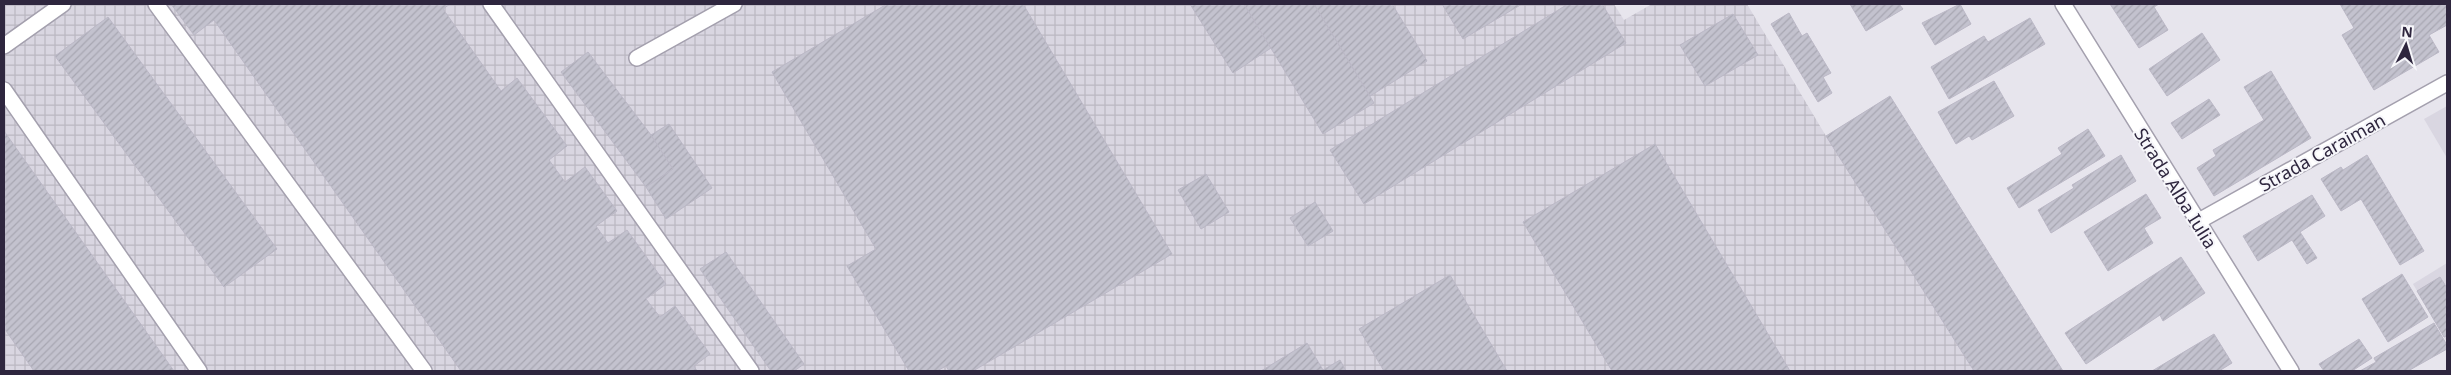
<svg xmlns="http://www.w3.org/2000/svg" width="2451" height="375" viewBox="0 0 2451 375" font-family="'Noto Sans',sans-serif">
<defs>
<pattern id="industrial-grid" width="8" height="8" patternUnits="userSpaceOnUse" patternTransform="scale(1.25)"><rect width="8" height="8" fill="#d9d6e1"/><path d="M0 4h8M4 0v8" fill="none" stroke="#bbb8c2"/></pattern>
<pattern id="building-hatch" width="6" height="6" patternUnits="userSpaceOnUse" patternTransform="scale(1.25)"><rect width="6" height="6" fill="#c3c2ce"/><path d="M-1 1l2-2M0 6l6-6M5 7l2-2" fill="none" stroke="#a8a7b2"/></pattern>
</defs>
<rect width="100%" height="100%" fill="#e7e5ed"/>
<!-- built -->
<g fill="#d9d6e1">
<polygon points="2447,106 2447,158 2424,119"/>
<polygon points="2447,263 2447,342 2413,284"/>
</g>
<!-- industrial -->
<polygon fill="url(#industrial-grid)" points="4,4 1614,4 1624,20 1652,4 1747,4 1826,136 1890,96 2063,371 4,371"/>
<!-- building -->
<g fill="url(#building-hatch)" stroke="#bbb8c6">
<polygon points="171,4 450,4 443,9 501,91 517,78 567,146 549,160 565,182 585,167 617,211 596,226 608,243 627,230 666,284 646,299 660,317 675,306 710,354 694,366 697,371 461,371 214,20 194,35"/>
<polygon points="887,4 1023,4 1172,254 973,371 949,371 946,366 937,371 909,371 847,266 876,249 772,72"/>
<polygon points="1190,4 1244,4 1271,48 1233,73"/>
<polygon points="1244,4 1314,4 1374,103 1323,134"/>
<polygon points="1314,4 1392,4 1427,61 1370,96"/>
<polygon points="1442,4 1522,4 1463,39"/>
<polygon points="1568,4 1602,4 1626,43 1364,204 1330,150"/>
<polygon points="1850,4 1899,4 1903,9 1866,31"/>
<polygon points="1960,4 1971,24 1935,45 1922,23"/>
<polygon points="2110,4 2159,4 2154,7 2168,30 2139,48"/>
<polygon points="2340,4 2447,4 2447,25 2429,35 2439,52 2374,90 2342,35 2354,28"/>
<polygon points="1789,13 1802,36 1807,33 1831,73 1823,77 1832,93 1818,102 1771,24"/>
<polygon points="1733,14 1758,55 1705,86 1680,45"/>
<polygon points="108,17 277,249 224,287 55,56"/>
<polygon points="2030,18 2045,44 1949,99 1931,67 1984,36 1988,42"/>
<polygon points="2202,33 2220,60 2167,96 2149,69"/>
<polygon points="588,52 651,135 673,169 646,187 561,72"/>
<polygon points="2271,71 2311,138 2214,196 2197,168 2216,156 2213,150 2264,120 2244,87"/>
<polygon points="1994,81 2014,116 1972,140 1969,136 1956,144 1938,112"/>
<polygon points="1890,96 2063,371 1974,371 1826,136"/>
<polygon points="2209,99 2220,115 2182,139 2171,123"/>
<polygon points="669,124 712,188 666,219 646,187 673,169 651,135"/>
<polygon points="2088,129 2105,156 2019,208 2007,188 2062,154 2058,148"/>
<polygon points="4,131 174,371 34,371 4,328"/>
<polygon points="1655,144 1790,371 1612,371 1523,222"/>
<polygon points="2121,155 2136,181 2051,233 2038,210 2074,188 2072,185"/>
<polygon points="2367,155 2424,251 2400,265 2361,199 2341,211 2321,179 2341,167 2343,170"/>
<polygon points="1206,174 1229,212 1201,229 1178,190"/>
<polygon points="2146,194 2161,218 2144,228 2153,243 2108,271 2084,232"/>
<polygon points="2312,195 2325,216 2300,232 2317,258 2307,264 2292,240 2258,261 2243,236"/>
<polygon points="1315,202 1333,231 1308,246 1290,218"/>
<polygon points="726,252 804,364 794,371 771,371 700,269"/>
<polygon points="2181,257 2205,293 2163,321 2160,315 2086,364 2065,333"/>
<polygon points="2402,274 2428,317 2388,342 2362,299"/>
<polygon points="1450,275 1507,371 1384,371 1359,329"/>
<polygon points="2440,277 2447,288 2447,336 2444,337 2417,291"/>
<polygon points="2434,323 2447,345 2447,349 2408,371 2360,371 2376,362 2374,358"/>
<polygon points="2214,334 2232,363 2219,371 2152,371"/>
<polygon points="2359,339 2372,358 2352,371 2324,371 2319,364"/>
<polygon points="1307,343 1323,370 1340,360 1346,371 1261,371"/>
</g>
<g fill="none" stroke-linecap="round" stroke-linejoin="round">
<defs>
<g id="lane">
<polyline points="156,4 424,371"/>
<polyline points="491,4 751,371"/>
<polyline points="4,46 63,4"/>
<polyline points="637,58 734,4"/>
<polyline points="4,90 199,371"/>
</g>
<g id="street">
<polyline points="2063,4 2291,371"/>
<polyline points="2197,222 2447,83"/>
</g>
</defs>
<!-- lane casing -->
<use href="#lane" stroke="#a4a0ae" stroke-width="18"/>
<!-- street casing -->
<use href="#street" stroke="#a4a0ae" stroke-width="18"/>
<!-- lane -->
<use href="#lane" stroke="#fff" stroke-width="15"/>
<!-- street -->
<use href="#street" stroke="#fff" stroke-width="15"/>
</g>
<g text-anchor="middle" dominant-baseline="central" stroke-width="4" stroke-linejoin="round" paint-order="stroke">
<!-- street labels -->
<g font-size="18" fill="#2e263e" stroke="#f6f6fa">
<text transform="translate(2322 152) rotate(-29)">Strada Caraiman</text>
<text transform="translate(2176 188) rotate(58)">Strada Alba Iulia</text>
</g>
</g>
<!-- border -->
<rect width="2451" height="375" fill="none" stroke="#2e263e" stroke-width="10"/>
<!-- north arrow -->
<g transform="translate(2406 45) rotate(5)" stroke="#f6f6fa" stroke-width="4" paint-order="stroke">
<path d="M0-4L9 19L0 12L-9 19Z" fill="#2e263e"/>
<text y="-8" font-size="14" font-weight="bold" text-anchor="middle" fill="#2e263e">N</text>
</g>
</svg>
